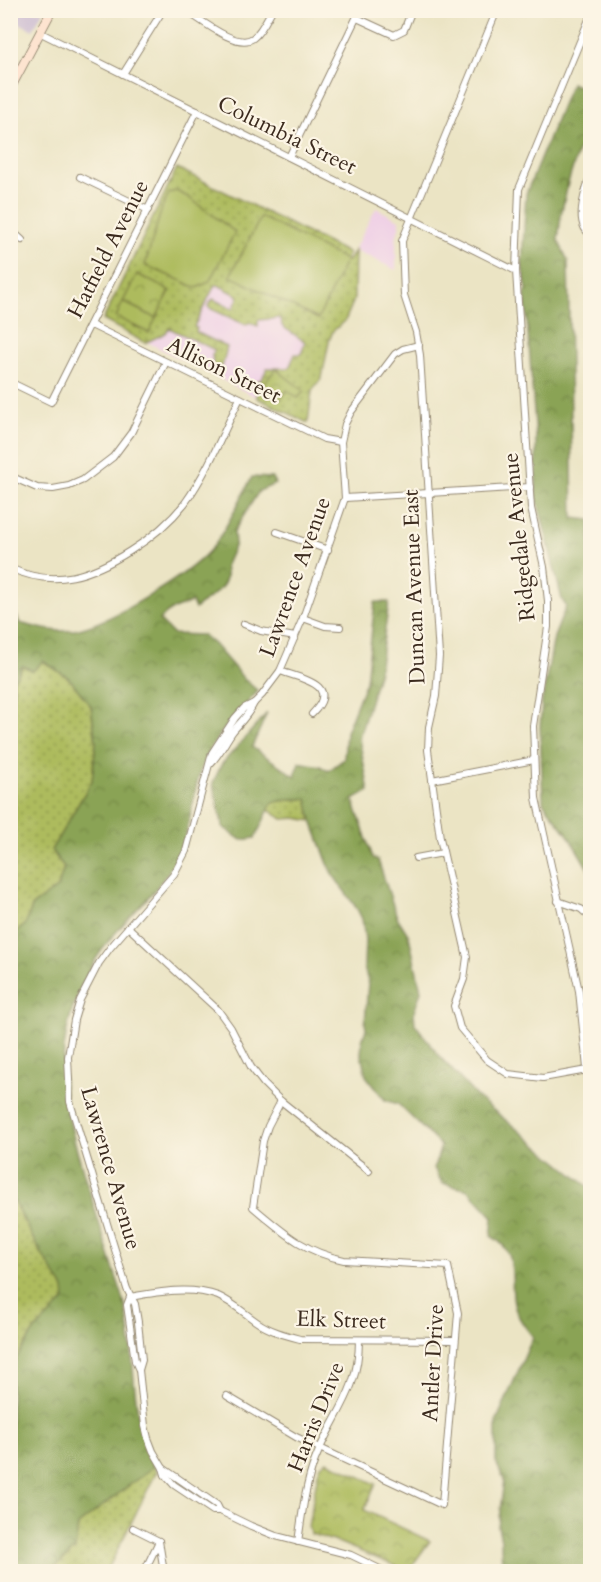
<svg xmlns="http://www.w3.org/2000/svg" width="601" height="1582" viewBox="0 0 601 1582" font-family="Cardo,serif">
<defs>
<pattern id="grass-dots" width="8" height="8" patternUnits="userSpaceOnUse" patternTransform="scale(1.5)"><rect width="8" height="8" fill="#adbb5d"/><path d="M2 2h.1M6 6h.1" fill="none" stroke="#8e984c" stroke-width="1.8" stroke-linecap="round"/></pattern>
<pattern id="forest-crowns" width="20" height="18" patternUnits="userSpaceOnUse" patternTransform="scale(1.5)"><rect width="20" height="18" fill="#8aa354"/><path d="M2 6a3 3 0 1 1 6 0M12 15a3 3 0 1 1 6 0" fill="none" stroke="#728545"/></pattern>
<pattern id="park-crowns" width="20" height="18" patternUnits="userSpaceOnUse" patternTransform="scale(1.5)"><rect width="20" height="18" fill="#adbb5d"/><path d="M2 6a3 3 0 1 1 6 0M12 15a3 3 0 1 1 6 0" fill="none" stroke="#8e984c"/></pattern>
</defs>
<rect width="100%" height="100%" fill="#fcf5e5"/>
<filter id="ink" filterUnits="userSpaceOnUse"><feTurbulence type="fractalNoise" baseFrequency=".0167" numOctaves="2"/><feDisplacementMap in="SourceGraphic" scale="12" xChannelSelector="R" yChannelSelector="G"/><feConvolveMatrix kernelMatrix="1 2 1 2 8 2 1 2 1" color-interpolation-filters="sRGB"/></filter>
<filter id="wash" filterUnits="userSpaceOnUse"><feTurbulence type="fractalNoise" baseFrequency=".008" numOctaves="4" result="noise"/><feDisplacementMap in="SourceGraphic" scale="24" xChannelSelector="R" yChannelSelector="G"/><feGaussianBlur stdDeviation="1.35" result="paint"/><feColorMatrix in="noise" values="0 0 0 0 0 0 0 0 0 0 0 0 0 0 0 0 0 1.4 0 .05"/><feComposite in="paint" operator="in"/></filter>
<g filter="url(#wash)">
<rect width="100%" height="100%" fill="#ebe4c4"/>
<!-- built -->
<polygon fill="#efd0e6" points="177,168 348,253 346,260 348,261 376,208 399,220 400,224 396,238 396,270 355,250 354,300 345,321 333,331 329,341 322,378 312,391 308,423 103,320"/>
<!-- industrial -->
<polygon fill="#cdbed2" points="10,11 11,10 43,11 33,30 11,19"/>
<!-- grass -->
<g fill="url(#grass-dots)" stroke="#74723e" stroke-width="1.5" fill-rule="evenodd">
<path d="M177,168L348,253L346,260L348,261L355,249L354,300L345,321L333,331L329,341L322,378L312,391L308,423L257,398L255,382L262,379L267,368H289L295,354H301L305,342L282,326L281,318L258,320V326L250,323L246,325L209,308L208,306L213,299L233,309L239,296L218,285H215L194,327L197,328L196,332L227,347L223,364L217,375L214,374L212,355L215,350L169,328L166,333L145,343L103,320ZM278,369L298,398L287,389L281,399L259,390Z"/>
<polygon points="43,661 69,678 91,706 96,742 92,781 52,850 64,867 58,887 33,905 25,925 11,936 11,698 14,695 13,681 23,666"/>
<polygon points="307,798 312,821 296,818 283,819 268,810 272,802"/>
<polygon points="10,1195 37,1246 65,1289 65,1301 35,1330 11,1366"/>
<polygon points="154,1466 157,1471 107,1571 50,1572 75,1549 78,1525"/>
</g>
<!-- forest -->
<g fill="url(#forest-crowns)" stroke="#626639" stroke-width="1.5">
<polygon points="571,83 588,90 590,89 590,131 578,151 568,183 561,215 558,240 568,261 573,518 590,520 590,872 568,835 543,802 540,727 542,701 554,637 566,606 562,600 536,495 536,438 525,294 527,289 522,266 526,194"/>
<path d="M252,477L273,478L275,484L259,491L234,531L235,544L225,567C232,589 208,596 195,609L192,602L171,610L159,620L173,634L203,635L214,644L244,679L258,691C236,715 210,740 200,772C191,800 191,832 176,859C155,898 116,925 94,962C50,1039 59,1090 83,1171C92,1200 101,1229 110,1258C115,1274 121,1289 125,1305C137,1358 129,1417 154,1466L78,1525L75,1549L50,1572L11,1571V1366L35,1330L65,1300L64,1289L37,1246L11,1195V936L25,925L33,905L58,887L64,867L51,850L92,781L96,742L91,706L69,678L43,661L33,671L23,666L13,681L14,695L11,698L10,602L20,623C39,628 60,634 79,629C112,621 195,572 214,545C229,525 240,499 252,477Z"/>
<path d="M375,602H389L379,671L359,738L369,791L353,800L373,858L378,860L397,917L409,936L421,991L414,1012L415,1024L441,1058L477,1097L590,1188V1571H502L501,1540L498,1526L504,1480L496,1462V1422L533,1337C525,1327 517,1317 514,1304C509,1276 520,1252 491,1236L493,1217L468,1190L442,1183L434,1168L441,1146L398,1104L385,1100L366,1076L361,1054L362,1041L366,1029L365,1023L368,982L364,967L365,940L362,919L357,909L331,872L312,821L307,799H289L272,803L255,838L241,840L223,827L213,783L221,765L267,713L252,747L295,776L299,762L320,766L328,771L344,759L346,732L366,681Z"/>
</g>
<!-- park -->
<g fill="url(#park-crowns)" stroke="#74723e" stroke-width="1.5">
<polygon points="137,274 170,291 156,318 123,302"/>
<polygon points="276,369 304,391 298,398 287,390 281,399 258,390"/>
<polygon points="327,1461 376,1484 364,1510 430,1541 408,1571 340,1543 311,1534 308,1527 318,1473 321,1465"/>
</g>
<!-- pitch -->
<g fill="#adbb5d" stroke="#74723e" stroke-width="1.5">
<polygon points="176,191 188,197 235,232 209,282 197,288 145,265 162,208 169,193"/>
<polygon points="261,217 346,260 318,319 230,276"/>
<polygon points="123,302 156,318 149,333 116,317"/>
</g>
</g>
<g filter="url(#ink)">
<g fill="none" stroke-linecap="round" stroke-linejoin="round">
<defs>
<g id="street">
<path d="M185,10C200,19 237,50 253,38C261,32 267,19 272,10"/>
<polyline points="497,10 402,241 404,295 416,332 420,355 439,656 436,696 429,727 428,750 440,838 467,957 464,979 454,1006 460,1028 487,1060 508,1074 543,1078 587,1070"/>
<polyline points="590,17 519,189 516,271 531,508 544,567 548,601 548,627 533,726 536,798 579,991 590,1097"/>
<polyline points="357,18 394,35 404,30 412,10"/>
<polyline points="41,33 516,271"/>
<polyline points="123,74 163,10"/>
<polyline points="289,157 360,10"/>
<path d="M590,176C585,192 574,223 590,234"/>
<polyline points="80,177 148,210"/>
<polyline points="10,229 22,240"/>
<polyline points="91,325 324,439 341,442"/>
<polyline points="10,382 51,402 197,111"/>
<polyline points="10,476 37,488 53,489 69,486 83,480 113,457 131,433 166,362"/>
<polyline points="345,498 530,487"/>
<polyline points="277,532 328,550"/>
<path d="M10,568C55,589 92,575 130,551C151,538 170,522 185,503C208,471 223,433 240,398"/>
<polyline points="303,618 325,626 340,627"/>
<polyline points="244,624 261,631 295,637"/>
<path d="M280,671C303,679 341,685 312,714"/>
<path d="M210,764C220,754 225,742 233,731C241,722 249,714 254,703"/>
<polyline points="432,780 534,760"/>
<polyline points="416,858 443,853"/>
<polyline points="558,901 581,909 590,917"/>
<polyline points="128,927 218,1010 231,1028 251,1067 264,1084 281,1101 369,1171"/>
<polyline points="130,1297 127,1305 135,1361 139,1370 145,1426 148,1438 153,1451 163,1468 165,1475 174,1485 213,1511 220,1511 251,1526 276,1536 351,1555 386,1572"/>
<path d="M130,1297C158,1292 190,1286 218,1296C232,1302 244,1313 257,1322C270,1331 285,1335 300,1339L455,1340"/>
<polyline points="139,1370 142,1360 138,1322 135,1304 127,1289 70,1102 68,1057 74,1020 80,1000 99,963 110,948 174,874 186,851 212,753 235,718 244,708 254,703 262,695 280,671 303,618 345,498 341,442 345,424 351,412 395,354 403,349 419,345"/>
<path d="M227,1396L296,1437L442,1505L458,1313L448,1266L344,1260C304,1252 283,1232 253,1207L263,1141L268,1126L281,1101"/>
<polyline points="163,1468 217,1505 220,1511"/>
<polyline points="133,1528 159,1541"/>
<path d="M298,1542C302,1515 305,1486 315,1460C333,1414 359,1393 359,1340"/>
<polyline points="144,1572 159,1541 164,1572"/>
</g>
<polyline id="secondary" points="10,89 52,10"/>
</defs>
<!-- street casing -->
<use href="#street" stroke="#938771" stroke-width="8"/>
<!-- secondary casing -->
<use href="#secondary" stroke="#938771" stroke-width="10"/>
<!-- street -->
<use href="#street" stroke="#fff" stroke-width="6"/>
<!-- secondary -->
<use href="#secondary" stroke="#fde4d0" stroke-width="8"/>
</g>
</g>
<g text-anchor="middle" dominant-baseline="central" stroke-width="4.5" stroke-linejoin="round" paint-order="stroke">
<!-- street labels -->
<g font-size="22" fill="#3b2a1e" stroke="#fcf5e5">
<text transform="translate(287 135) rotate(26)">Columbia Street</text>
<text transform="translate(108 249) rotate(-63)">Hatfield Avenue</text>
<text transform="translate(224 370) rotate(26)">Allison Street</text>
<text transform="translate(519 537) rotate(-96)">Ridgedale Avenue</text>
<text transform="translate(295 577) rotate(-70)">Lawrence Avenue</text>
<text transform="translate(414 587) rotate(-92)">Duncan Avenue East</text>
<text transform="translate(111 1168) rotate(74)">Lawrence Avenue</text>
<text transform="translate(341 1320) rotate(2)">Elk Street</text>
<text transform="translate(433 1363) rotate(-87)">Antler Drive</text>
<text transform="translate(316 1417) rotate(-68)">Harris Drive</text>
</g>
</g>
<!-- margin -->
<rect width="601" height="1582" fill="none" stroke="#fcf5e5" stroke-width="36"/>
</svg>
